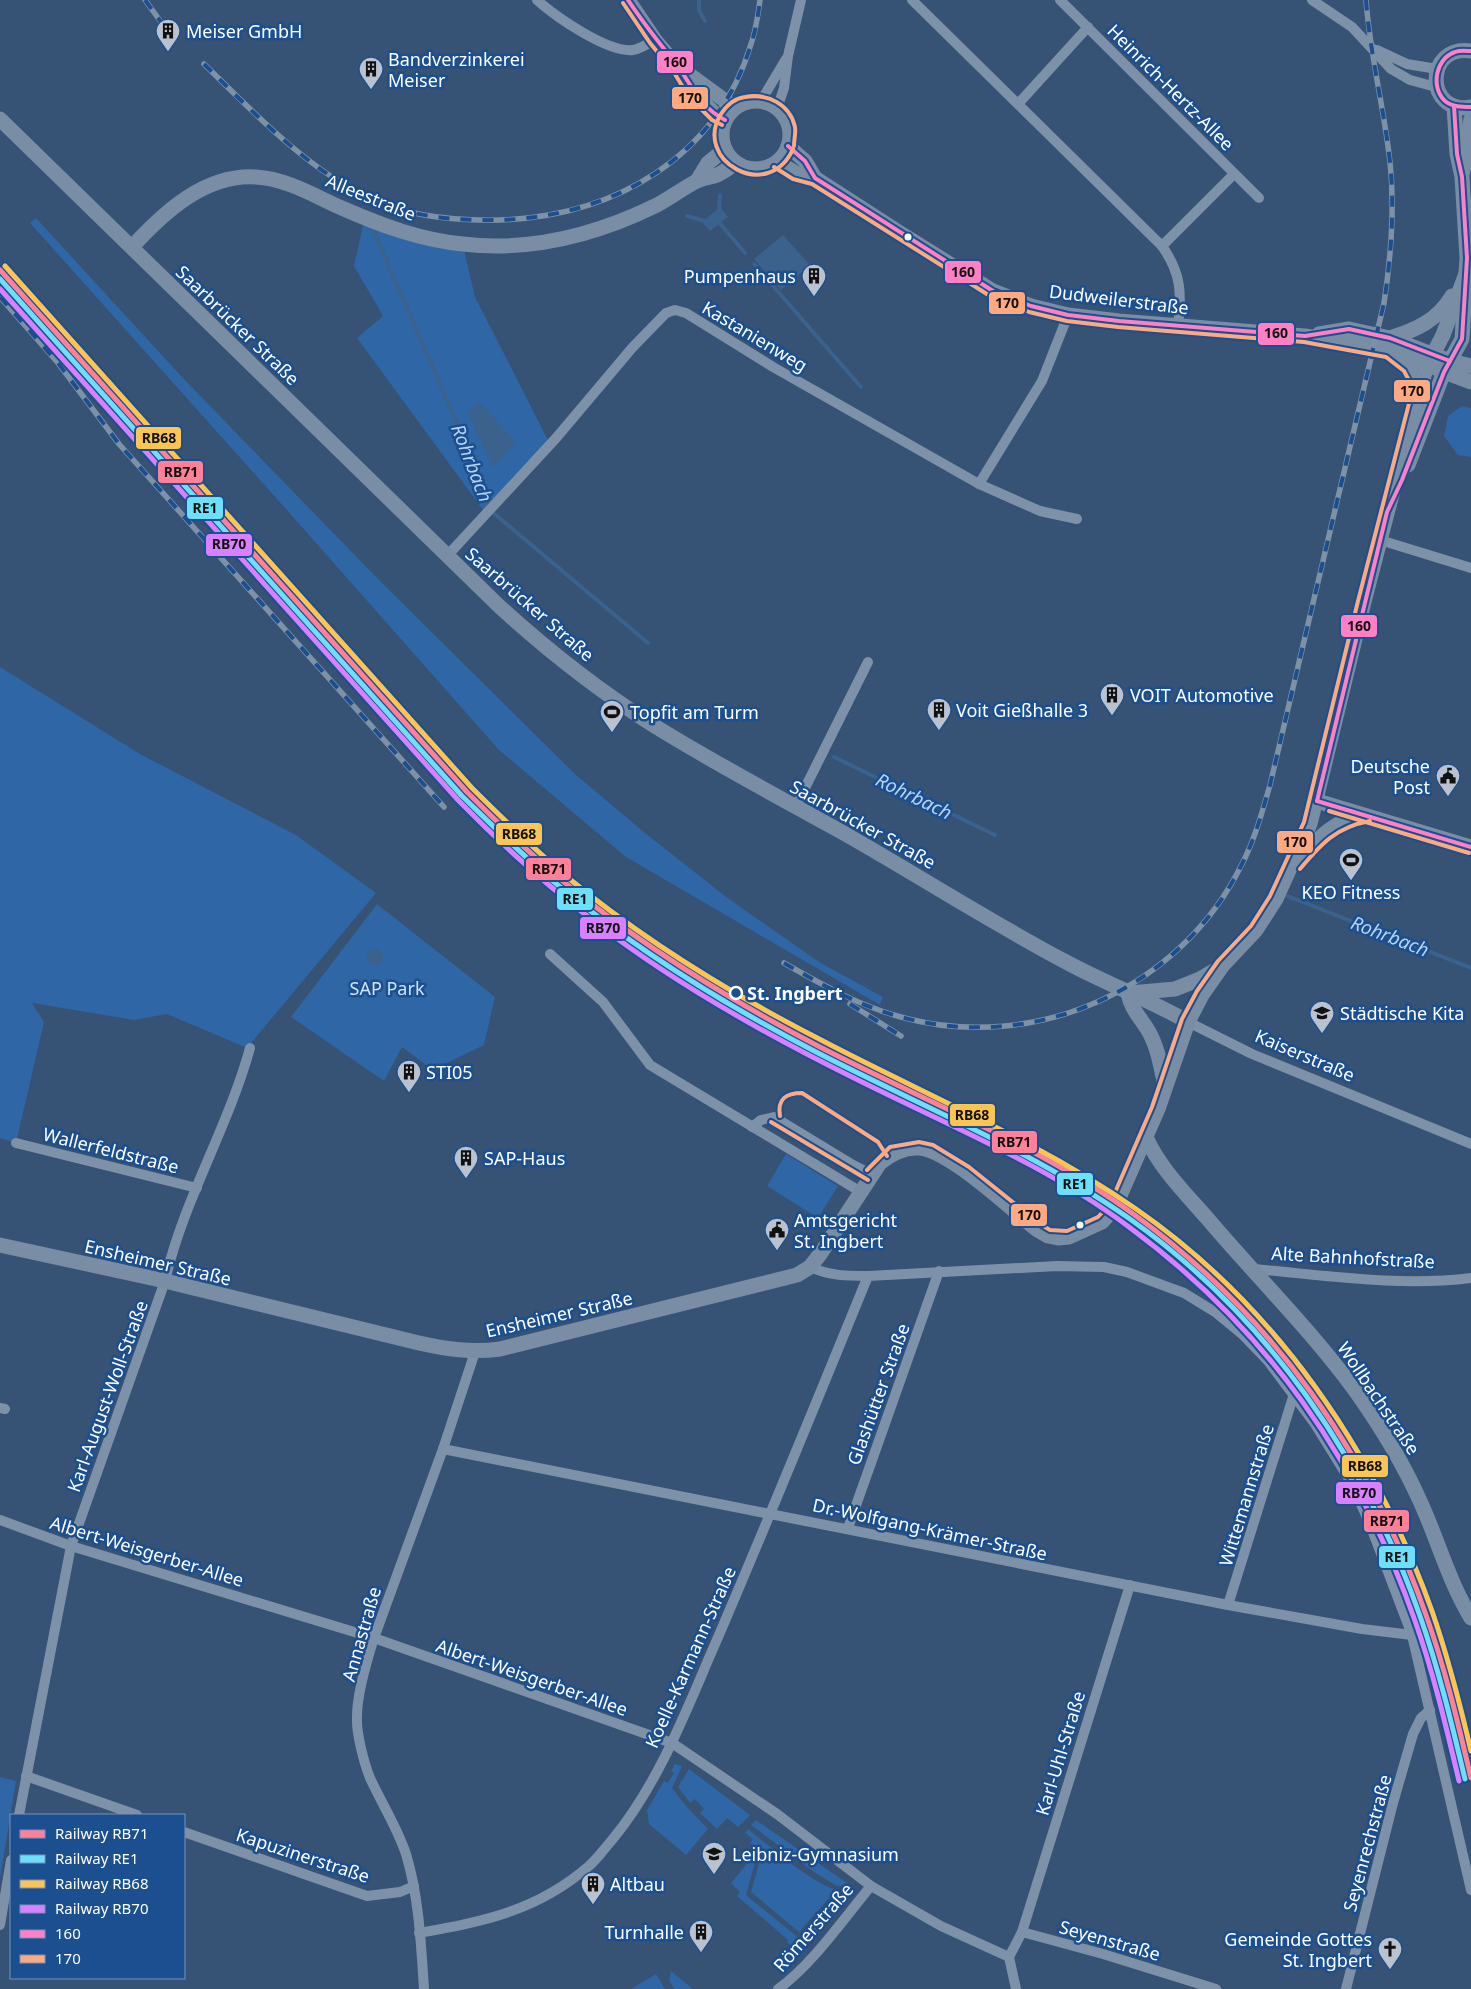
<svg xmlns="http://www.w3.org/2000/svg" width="1471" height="1989" viewBox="0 0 1471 1989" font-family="'Noto Sans',sans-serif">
<rect width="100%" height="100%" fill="#365274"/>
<!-- green -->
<g fill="#2f66a5">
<polygon points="36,218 182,377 377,578 575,774 645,833 725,896 819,962 883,997 880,1005 626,857 499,750 278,500 30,223"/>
<polygon points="364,221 463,245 475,297 550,444 486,514 357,338 383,316 354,266"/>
<polygon points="1462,406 1471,408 1471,457 1458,455 1444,436 1448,416"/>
<polygon points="0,667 140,754 296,835 376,893 247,1048 167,1014 134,1020 32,1003 44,1022 16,1143 0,1138"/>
<polygon points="377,904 495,997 484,1045 433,1070 402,1047 384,1081 291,1017"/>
<polygon points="786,1154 838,1186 818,1218 767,1186"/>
<polygon points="675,1764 682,1766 672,1788 687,1807 708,1829 686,1855 649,1824 647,1810 664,1781 668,1783 674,1773 671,1771"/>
<polygon points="689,1769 750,1815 738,1827 727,1818 717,1829 700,1813 704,1809 695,1799 690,1803 678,1787"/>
<polygon points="0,1777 16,1781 0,1879"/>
<polygon points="756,1820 853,1887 837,1886 814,1872 751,1825"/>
<path d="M748,1829C771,1847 814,1886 841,1891L830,1897L799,1932L751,1892L762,1853L750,1843L753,1839L745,1833Z"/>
<polygon points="751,1849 757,1855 746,1895 800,1939 833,1900 854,1892 800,1953 787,1942 788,1940 737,1896 740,1892 731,1883 751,1859 747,1855"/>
<polygon points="671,1971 693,1989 674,1989 669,1980"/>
<polygon points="656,1974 665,1989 631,1989"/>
</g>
<!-- water -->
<g fill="#3b618d">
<polygon points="720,207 728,217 710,231 702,222"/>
<polygon points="783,235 810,265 781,290 754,259"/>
<polygon points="479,402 516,442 493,467 468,413"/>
<circle cx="375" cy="957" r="8"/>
</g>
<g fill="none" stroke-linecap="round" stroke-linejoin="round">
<!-- stream -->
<g stroke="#3b618d" stroke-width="4">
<polyline points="699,0 699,10 705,21"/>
<polyline points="719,211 720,195"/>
<polyline points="687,216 705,221"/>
<polyline points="717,220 745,253"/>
<polyline points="371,225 480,476 490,510 648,643"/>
<polyline points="754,264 861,387"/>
<polyline points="834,757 995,835"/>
<polyline points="1282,894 1471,968"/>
</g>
<!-- street -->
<g stroke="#7d92a8" stroke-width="10">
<path d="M537,0C556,17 608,53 633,50C641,49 648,43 655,40"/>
<path d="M912,0L1162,246C1181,273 1182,293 1178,325"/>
<polyline points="1060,0 1259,198"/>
<polyline points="1312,0 1352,27 1391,69 1410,80 1436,87"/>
<polyline points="1377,50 1407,64 1437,69"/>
<polyline points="761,101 786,59"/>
<polyline points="1019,103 1088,27"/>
<polyline points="777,109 784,88 788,56 801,0"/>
<polyline points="1162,246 1234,174"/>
<polyline points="979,484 1042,381 1068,315"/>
<polyline points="1380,540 1471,568"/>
<polyline points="447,556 557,437 632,348 666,313 675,310 686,313 773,367 979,484 1040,511 1077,519"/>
<polyline points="795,808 868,662"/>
<polyline points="550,954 603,1002 650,1065 861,1192"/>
<polyline points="1188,1022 1252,1054 1471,1144"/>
<polyline points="752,1127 761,1120 774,1117 853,1165 871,1174"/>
<polyline points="16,1143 197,1188"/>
<path d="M810,1267C830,1276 847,1276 868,1276L1057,1266L1104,1267L1127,1272L1184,1293L1215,1312L1243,1335L1268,1361L1315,1424L1351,1482L1369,1522L1412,1635L1471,1890"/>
<path d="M1253,1269C1324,1275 1399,1287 1471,1278"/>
<polyline points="0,1408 5,1409"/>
<polyline points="443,1449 1228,1605 1362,1629 1412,1635"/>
<polyline points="0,1520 71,1546 374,1638 672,1743 777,1814 871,1886 941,1926 1009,1957"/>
<polyline points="848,1528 939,1271"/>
<polyline points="1228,1605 1294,1394"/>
<polyline points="26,1776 137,1815"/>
<path d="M19,1815L71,1546L165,1281C183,1201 228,1128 250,1048"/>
<polyline points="184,1832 367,1896 400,1892 414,1886"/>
<polyline points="0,1925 11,1860"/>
<polyline points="1022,1932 1103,1954 1216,1989"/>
<path d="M419,1933C485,1921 537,1911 589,1866C598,1858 604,1849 612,1840C661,1781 688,1705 719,1635C770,1516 819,1396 868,1276"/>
<polyline points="1009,1957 1022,1932 1130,1585"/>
<polyline points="1009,1957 1016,1989"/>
<path d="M424,1989C421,1944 419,1897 406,1854C397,1827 382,1804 370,1778C364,1763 356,1733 357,1716C357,1693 367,1660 374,1638L443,1449L475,1352"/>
<path d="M778,1989C812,1965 844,1918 871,1886"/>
<polyline points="1346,1989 1393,1803 1413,1734 1421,1718 1430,1710"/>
</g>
<!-- secondary -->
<g stroke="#798da4" stroke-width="15">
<polyline points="628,0 655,40 678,67 694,93 716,115 725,120"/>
<path d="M1471,51C1424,44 1425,115 1471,107"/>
<polyline points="683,70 735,108"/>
<circle cx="756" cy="135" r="34"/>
<path d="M0,119L499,606C547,650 598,690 653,725C714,763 777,796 840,831C916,874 990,922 1068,963C1107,984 1150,1000 1188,1022"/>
<polyline points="788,146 805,161 815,178"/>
<polyline points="777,162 796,173 815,178 897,231 993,291 1031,306 1068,315 1119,321 1305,336 1389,351 1412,357 1444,372 1471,382"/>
<polyline points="1463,171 1471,119"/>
<polyline points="697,181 708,163 725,149"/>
<path d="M132,247C164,212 205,174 256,177C288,179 316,197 344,209C383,226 421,240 463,244C531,252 596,235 657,205C670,198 682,189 695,182C702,178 710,178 717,175C724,172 730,167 736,163"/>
<polyline points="1319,334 1349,329 1390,338 1450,361 1471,366"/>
<path d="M1390,338C1416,330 1438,320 1452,296"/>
<polyline points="1393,354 1409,367 1420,387"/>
<polyline points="1408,465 1444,372 1462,339 1467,258 1462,177 1457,154 1454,106"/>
<polyline points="1317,801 1471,847"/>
<path d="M1299,860C1317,839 1336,818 1365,816"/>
<path d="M1128,993C1131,1010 1141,1018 1149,1032C1158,1048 1161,1068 1165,1086"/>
<polyline points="1130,993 1175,989 1200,979 1217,969"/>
<path d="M1146,1137C1159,1167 1185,1193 1207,1218C1257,1277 1312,1331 1357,1393C1381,1427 1403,1463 1420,1501C1438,1540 1449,1582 1471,1618"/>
<path d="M0,1245L165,1281L419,1343C446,1349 472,1353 500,1349L797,1275L810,1267L821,1253L880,1163C891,1154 903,1147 919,1148C949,1150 1011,1209 1036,1229L1048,1236L1058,1238L1069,1237L1102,1222L1115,1207L1158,1109L1188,1022L1202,995L1223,965L1256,930L1276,899L1310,824L1364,602L1420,387L1428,364L1443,335L1467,271"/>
</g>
<defs>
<g id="rail">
<polyline points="145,0 161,22 174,35"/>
<path d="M204,64C253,112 308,170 371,199C410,217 457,221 500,220C614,216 717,158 751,44C756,30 758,15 760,0"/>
<polyline points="0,297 58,363 119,444 444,807"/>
<path d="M784,963C821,984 859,1006 901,1017C1035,1054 1181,989 1242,864C1255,839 1262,812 1270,785L1384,303C1391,257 1395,209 1390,162C1384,108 1370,55 1366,0"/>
<polyline points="850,1004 901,1036"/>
</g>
</defs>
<!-- rail casing -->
<use href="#rail" stroke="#7e92a7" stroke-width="5.5"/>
<!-- rail -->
<use href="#rail" stroke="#1b4f8f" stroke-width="4" stroke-dasharray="11" stroke-linecap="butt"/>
<defs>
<g id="bus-1">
<path d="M628,0C644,24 659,43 677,65C693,87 699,106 725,120"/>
<path d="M1471,51C1466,51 1460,50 1455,52C1436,58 1430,87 1445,101C1452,107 1462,107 1471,107"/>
<polyline points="788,146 805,161 815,178 993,291 1031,306 1068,315 1119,321 1305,336 1349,329 1390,338 1450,361"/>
<polyline points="1317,801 1387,512 1402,480 1444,372 1462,339 1467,258 1462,177 1457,154 1454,106"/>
<polyline points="1317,801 1471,847"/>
</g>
<g id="bus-2">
<polyline points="623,3 650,43 673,71 689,97 712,120 722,125"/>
<path d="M793,149C768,204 692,160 721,114C727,105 736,98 745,97C767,93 790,104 795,127C796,133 794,140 794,146"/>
<polyline points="774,167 793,179 812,184 990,296 1029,312 1067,321 1118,327 1304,342 1386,357 1404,371 1413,388 1358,601 1304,822 1270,896 1251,926 1218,961 1197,991 1182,1019 1152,1107 1110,1204 1098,1217 1067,1231 1050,1230 1040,1224 969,1167 933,1145 919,1142 890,1147 867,1170"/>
<polyline points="1329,811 1469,853"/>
<path d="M1300,869C1321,844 1336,827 1370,821"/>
<path d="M780,1116C777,1099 786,1093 802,1093L878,1142L887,1156"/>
<polyline points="771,1122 868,1180"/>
</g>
</defs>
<!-- bus-1 casing -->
<use href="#bus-1" stroke="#1b4f8f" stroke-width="8"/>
<!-- bus-2 casing -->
<use href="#bus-2" stroke="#1b4f8f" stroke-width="8"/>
<!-- bus-1 -->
<use href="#bus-1" stroke="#ff80c5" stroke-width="4"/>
<!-- bus-2 -->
<use href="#bus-2" stroke="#ffa980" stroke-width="4"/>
<defs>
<path id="rail-1" d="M0,270L467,792C498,823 530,854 564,882C642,946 728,999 818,1046C924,1101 1039,1145 1136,1216C1273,1316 1370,1455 1426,1615C1445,1668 1458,1723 1471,1778"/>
<path id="rail-2" d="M0,279L462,796C494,827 525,858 559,886C639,952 727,1006 818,1053C923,1107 1033,1151 1130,1219C1267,1316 1365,1459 1420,1616C1439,1670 1452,1725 1465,1779"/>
<path id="rail-3" d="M5,266L472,788C502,818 534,849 567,877C645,941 733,995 823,1041C928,1096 1038,1141 1136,1209C1276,1306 1375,1452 1432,1611C1448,1657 1460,1704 1471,1751"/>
<path id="rail-4" d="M0,289L458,800C501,844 546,885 595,922C674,983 763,1033 852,1077C945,1124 1045,1164 1129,1227C1266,1328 1357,1458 1414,1618C1433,1671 1446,1726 1459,1781"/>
</defs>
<!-- rail-1 casing -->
<use href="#rail-1" stroke="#1b4f8f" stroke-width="9"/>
<!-- rail-2 casing -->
<use href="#rail-2" stroke="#1b4f8f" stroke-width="9"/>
<!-- rail-3 casing -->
<use href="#rail-3" stroke="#1b4f8f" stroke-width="9"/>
<!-- rail-4 casing -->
<use href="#rail-4" stroke="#1b4f8f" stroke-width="9"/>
<!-- rail-1 -->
<use href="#rail-1" stroke="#ff8098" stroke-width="5"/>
<!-- rail-2 -->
<use href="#rail-2" stroke="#6ddff8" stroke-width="5"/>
<!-- rail-3 -->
<use href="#rail-3" stroke="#fcc553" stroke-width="5"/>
<!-- rail-4 -->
<use href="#rail-4" stroke="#d880ff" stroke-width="5"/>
</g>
<!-- icons -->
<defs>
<symbol id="building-pin" viewBox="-11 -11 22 30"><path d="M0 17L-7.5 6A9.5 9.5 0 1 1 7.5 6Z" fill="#b9c2ce" stroke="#1b4f8f"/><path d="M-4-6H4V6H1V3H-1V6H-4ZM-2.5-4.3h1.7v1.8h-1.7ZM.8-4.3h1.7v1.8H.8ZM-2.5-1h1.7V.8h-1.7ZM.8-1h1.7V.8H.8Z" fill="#111"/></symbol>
<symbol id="stadium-pin" viewBox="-11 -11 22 30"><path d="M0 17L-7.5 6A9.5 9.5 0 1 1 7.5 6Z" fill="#b9c2ce" stroke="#1b4f8f"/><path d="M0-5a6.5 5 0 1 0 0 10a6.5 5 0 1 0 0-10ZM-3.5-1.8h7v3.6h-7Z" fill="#111"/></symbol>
<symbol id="civic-pin" viewBox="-11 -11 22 30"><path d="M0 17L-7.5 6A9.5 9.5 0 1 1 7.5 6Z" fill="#b9c2ce" stroke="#1b4f8f"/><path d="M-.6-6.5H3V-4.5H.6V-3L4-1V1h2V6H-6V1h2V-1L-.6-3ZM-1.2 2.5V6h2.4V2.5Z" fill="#111"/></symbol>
<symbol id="school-pin" viewBox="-11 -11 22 30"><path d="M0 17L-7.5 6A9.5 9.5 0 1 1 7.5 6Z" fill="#b9c2ce" stroke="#1b4f8f"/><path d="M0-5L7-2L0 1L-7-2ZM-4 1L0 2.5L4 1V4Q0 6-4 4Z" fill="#111"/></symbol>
<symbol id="church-pin" viewBox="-11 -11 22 30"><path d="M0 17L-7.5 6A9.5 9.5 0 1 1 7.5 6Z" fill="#b9c2ce" stroke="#1b4f8f"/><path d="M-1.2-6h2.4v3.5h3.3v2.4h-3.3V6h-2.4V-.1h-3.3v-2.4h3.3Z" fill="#111"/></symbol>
</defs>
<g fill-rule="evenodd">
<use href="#building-pin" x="154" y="17" width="28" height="38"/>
<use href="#building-pin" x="357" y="55" width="28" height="38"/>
<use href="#building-pin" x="800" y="262" width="28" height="38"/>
<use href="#building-pin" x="1098" y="681" width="28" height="38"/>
<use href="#building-pin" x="925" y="696" width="28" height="38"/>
<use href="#stadium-pin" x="598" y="698" width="28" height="38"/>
<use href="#civic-pin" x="1434" y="762" width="28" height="38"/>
<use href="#stadium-pin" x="1337" y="846" width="28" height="38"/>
<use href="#school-pin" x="1308" y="999" width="28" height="38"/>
<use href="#building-pin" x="395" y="1058" width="28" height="38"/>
<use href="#building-pin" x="452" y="1144" width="28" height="38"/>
<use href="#civic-pin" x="763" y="1216" width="28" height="38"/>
<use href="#school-pin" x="700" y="1840" width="28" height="38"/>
<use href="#building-pin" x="579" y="1870" width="28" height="38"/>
<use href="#building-pin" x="687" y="1918" width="28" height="38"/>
<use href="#church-pin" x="1376" y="1935" width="28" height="38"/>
</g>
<!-- markers -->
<g fill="#fff" stroke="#1b4f8f" stroke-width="2">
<circle cx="908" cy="237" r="4.5"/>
<circle cx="1080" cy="1225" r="4.5"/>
</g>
<circle fill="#1b4f8f" stroke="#fff" stroke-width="2.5" cx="736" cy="993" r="6"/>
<g text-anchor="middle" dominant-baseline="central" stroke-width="5" stroke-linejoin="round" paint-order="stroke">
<!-- poi labels -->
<g font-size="18" fill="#fff" stroke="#1b4f8f" text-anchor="start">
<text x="186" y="31">Meiser GmbH</text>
<text x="388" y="59">Bandverzinkerei<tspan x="388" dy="21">Meiser</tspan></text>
<text x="796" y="276" text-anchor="end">Pumpenhaus</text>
<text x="1130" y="695">VOIT Automotive</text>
<text x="956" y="710">Voit Gießhalle 3</text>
<text x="630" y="712">Topfit am Turm</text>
<text x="1430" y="766" text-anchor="end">Deutsche<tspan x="1430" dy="21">Post</tspan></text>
<text x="1351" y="892" text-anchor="middle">KEO Fitness</text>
<text x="1340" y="1013">Städtische Kita</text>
<text x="426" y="1072">STI05</text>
<text x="484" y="1158">SAP-Haus</text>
<text x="794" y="1220">Amtsgericht<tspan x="794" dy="21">St. Ingbert</tspan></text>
<text x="732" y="1854">Leibniz-Gymnasium</text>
<text x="610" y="1884">Altbau</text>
<text x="684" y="1932" text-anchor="end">Turnhalle</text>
<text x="1372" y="1939" text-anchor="end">Gemeinde Gottes<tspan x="1372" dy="21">St. Ingbert</tspan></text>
</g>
<!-- street labels -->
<g font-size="18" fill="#fff" stroke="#1b4f8f">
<text transform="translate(1171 87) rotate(45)">Heinrich-Hertz-Allee</text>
<text transform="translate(371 197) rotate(22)">Alleestraße</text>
<text transform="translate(1119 299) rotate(7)">Dudweilerstraße</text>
<text transform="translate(238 325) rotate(44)">Saarbrücker Straße</text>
<text transform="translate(755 336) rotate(31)">Kastanienweg</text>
<text transform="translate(530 604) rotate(41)">Saarbrücker Straße</text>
<text transform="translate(863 824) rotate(29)">Saarbrücker Straße</text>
<text transform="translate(1305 1055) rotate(23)">Kaiserstraße</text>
<text transform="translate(111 1150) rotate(14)">Wallerfeldstraße</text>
<text transform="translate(1353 1257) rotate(3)">Alte Bahnhofstraße</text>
<text transform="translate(158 1262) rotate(13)">Ensheimer Straße</text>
<text transform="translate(559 1314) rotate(-13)">Ensheimer Straße</text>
<text transform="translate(878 1394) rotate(-70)">Glashütter Straße</text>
<text transform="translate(107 1396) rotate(-70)">Karl-August-Woll-Straße</text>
<text transform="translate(1379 1398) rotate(56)">Wollbachstraße</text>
<text transform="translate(1246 1495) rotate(-73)">Wittemannstraße</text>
<text transform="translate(930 1529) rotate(12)">Dr.-Wolfgang-Krämer-Straße</text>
<text transform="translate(147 1551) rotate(17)">Albert-Weisgerber-Allee</text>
<text transform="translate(361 1634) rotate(-74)">Annastraße</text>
<text transform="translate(690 1657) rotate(-66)">Koelle-Karmann-Straße</text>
<text transform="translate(532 1677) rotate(19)">Albert-Weisgerber-Allee</text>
<text transform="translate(1060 1753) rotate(-73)">Karl-Uhl-Straße</text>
<text transform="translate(1367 1843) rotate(-75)">Seyenrechstraße</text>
<text transform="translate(303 1855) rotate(18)">Kapuzinerstraße</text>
<text transform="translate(813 1927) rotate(-49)">Römerstraße</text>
<text transform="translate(1110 1940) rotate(16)">Seyenstraße</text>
</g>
<!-- park labels -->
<g font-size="18" fill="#cfe3fa" stroke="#1b4f8f">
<text x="387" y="988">SAP Park</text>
</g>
<!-- stop labels -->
<g font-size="18" font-weight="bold" fill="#fff" stroke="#1b4f8f" text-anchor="start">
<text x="747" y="993">St. Ingbert</text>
</g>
<!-- water labels -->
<g font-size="19" font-style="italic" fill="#b5d3f5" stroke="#1b4f8f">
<text transform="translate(472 463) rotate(69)">Rohrbach</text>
<text transform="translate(914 796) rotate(26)">Rohrbach</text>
<text transform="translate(1390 936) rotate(21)">Rohrbach</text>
</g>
</g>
<g stroke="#1b4f8f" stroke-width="2">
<rect x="656" y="50" width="38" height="24" rx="5" fill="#ff80c5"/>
<rect x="671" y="86" width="38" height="24" rx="5" fill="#ffa980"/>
<rect x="944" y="260" width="38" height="24" rx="5" fill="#ff80c5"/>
<rect x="988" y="291" width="38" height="24" rx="5" fill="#ffa980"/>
<rect x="1257" y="322" width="38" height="24" rx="5" fill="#ff80c5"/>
<rect x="1393" y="379" width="38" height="24" rx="5" fill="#ffa980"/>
<rect x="135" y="426" width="47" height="24" rx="5" fill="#fcc553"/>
<rect x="157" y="460" width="47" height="24" rx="5" fill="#ff8098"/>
<rect x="186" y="496" width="38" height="24" rx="5" fill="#6ddff8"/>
<rect x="205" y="533" width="48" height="24" rx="5" fill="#d880ff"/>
<rect x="1340" y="614" width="38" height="24" rx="5" fill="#ff80c5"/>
<rect x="495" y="822" width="48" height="24" rx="5" fill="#fcc553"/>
<rect x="1276" y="830" width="38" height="24" rx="5" fill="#ffa980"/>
<rect x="525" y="857" width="47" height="24" rx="5" fill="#ff8098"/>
<rect x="556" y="887" width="38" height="24" rx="5" fill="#6ddff8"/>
<rect x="579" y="916" width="48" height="24" rx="5" fill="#d880ff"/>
<rect x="949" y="1103" width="47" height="24" rx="5" fill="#fcc553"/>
<rect x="991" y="1130" width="47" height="24" rx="5" fill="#ff8098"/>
<rect x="1056" y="1172" width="38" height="24" rx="5" fill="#6ddff8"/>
<rect x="1010" y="1203" width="38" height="24" rx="5" fill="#ffa980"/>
<rect x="1341" y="1454" width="48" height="24" rx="5" fill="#fcc553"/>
<rect x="1335" y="1481" width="48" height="24" rx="5" fill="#d880ff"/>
<rect x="1363" y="1509" width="47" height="24" rx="5" fill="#ff8098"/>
<rect x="1378" y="1545" width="38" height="24" rx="5" fill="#6ddff8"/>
</g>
<g font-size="14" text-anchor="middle" font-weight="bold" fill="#111">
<text x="675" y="67">160</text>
<text x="690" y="103">170</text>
<text x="963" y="277">160</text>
<text x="1007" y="308">170</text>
<text x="1276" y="338">160</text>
<text x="1412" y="396">170</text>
<text x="159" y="443">RB68</text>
<text x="181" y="477">RB71</text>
<text x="205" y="513">RE1</text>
<text x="229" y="549">RB70</text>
<text x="1359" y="631">160</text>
<text x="519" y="839">RB68</text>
<text x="1295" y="847">170</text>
<text x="549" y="874">RB71</text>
<text x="575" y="904">RE1</text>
<text x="603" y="933">RB70</text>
<text x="972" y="1120">RB68</text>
<text x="1014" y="1147">RB71</text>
<text x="1075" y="1189">RE1</text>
<text x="1029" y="1220">170</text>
<text x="1365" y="1471">RB68</text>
<text x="1359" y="1498">RB70</text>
<text x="1387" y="1526">RB71</text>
<text x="1397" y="1562">RE1</text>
</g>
<!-- legend -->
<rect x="10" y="1814" width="175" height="165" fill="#1b4f8f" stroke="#7695bc"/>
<rect x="20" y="1830" width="25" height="8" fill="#ff8098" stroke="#7695bc"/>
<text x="55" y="1839" font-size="15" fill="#ffffff">Railway RB71</text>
<rect x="20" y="1855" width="25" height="8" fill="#6ddff8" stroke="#7695bc"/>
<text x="55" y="1864" font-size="15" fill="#ffffff">Railway RE1</text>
<rect x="20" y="1880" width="25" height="8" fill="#fcc553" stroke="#7695bc"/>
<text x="55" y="1889" font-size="15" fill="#ffffff">Railway RB68</text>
<rect x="20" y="1905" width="25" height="8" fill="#d880ff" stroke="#7695bc"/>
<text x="55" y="1914" font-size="15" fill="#ffffff">Railway RB70</text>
<rect x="20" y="1930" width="25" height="8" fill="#ff80c5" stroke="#7695bc"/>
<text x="55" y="1939" font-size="15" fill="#ffffff">160</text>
<rect x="20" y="1955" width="25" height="8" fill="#ffa980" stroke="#7695bc"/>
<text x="55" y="1964" font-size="15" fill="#ffffff">170</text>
</svg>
